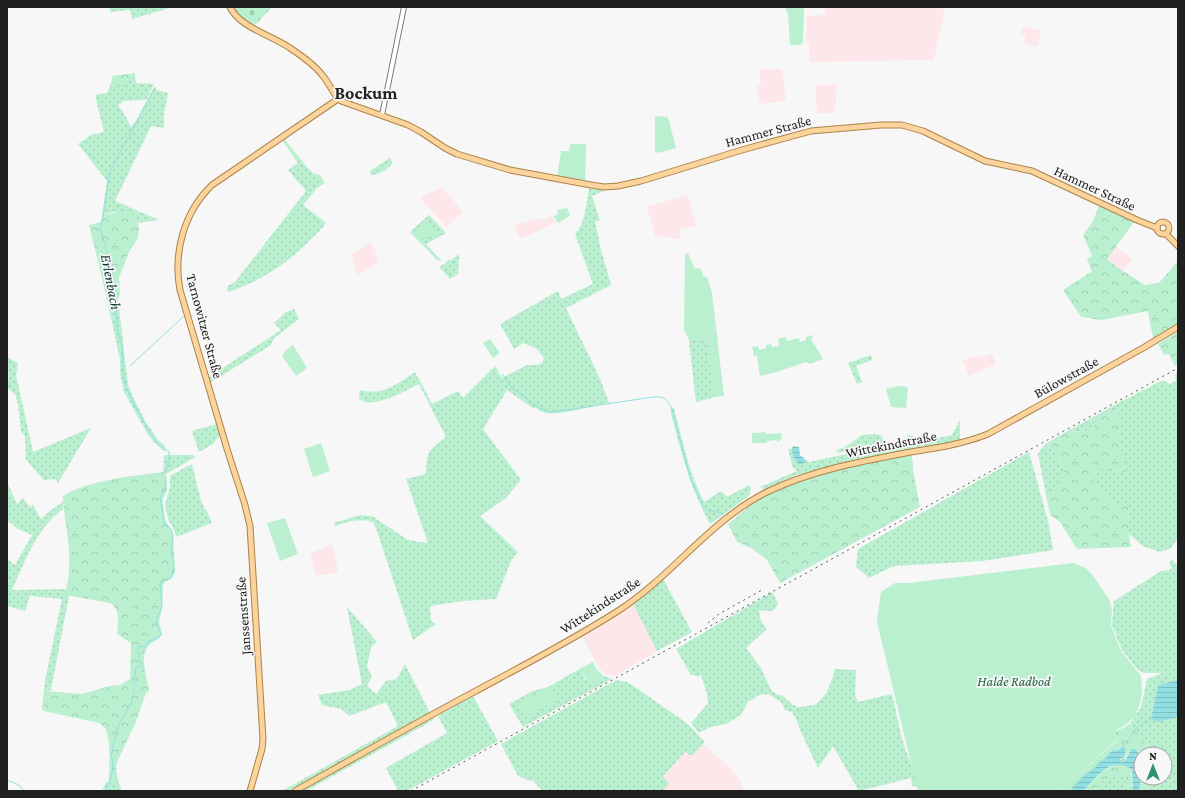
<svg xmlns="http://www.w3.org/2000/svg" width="1185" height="798" viewBox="0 0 1185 798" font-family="'Crimson Pro',serif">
<defs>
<pattern id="grass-dots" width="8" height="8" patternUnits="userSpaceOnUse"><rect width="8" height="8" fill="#baefd0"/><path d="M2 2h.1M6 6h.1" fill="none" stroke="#a0cdb2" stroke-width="1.8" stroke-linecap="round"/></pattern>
<pattern id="forest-crowns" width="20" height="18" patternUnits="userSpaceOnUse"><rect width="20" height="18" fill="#baefd0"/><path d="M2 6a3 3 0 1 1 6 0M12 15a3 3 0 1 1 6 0" fill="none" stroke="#a0cdb2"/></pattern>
<pattern id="cemetery-stones" width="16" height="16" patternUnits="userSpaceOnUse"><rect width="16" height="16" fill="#baefd0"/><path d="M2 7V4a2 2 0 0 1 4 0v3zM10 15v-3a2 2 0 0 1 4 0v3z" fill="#a0cdb2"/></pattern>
<pattern id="water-rules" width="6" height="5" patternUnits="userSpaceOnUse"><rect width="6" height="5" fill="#92dfe3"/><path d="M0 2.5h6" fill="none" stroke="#7ebfc2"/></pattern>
</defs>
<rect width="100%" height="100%" fill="#f7f7f8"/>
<!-- industrial -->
<g fill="#fde7e8">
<polygon points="632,602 657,651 615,676 605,674 599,668 581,634"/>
<polygon points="703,744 732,770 739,779 744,791 663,791 669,783 663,778 685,752 692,756"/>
</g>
<!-- education -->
<g fill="#fde7ea">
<polygon points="825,7 945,7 934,60 810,62 809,44 806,40 807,16 825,15"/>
<polygon points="1023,27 1041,31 1037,47 1024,43 1026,36 1021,34"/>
<polygon points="759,69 782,69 786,100 763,104 763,103 759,103 757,85 761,84"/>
<polygon points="815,85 837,85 835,113 817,113"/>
<polygon points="442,187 463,212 446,227 421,199 424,196"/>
<polygon points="687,195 696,225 679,230 681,239 655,236 647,207"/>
<polygon points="551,216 556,222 521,239 515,228 517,224 541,218 541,220"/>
<polygon points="370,242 375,250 379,261 357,276 352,255"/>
<polygon points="1116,246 1132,259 1123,271 1107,259"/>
<polygon points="992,353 996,364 969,376 963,360 976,356 982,357"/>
<polygon points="330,545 333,545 338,572 316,576 310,553"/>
</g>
<!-- grass -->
<g fill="url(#grass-dots)">
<polygon points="110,7 173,7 132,19 130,10 110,12"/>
<polygon points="127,78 135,78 136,83 154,84 147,99 143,100 123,101 118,106 122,110 131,127 137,119 154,87 157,90 168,93 164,114 164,128 151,126 115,201 159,220 137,223 135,213 114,212 102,215 107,181 78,144 91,135 104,132 95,95 107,93 111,84 126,84"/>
<path d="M284,139L307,167L314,174L320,175L325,183L317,188L303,205L326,223C322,229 316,234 311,239C287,264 261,281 228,292L227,289L228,286L235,282L306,191L288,170L298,163L282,140Z"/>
<path d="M390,158L393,163C387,169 380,175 371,175L370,171Z"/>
<path d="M589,189L606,190L592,196L600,221H595L601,250L611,285L566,308L600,379L609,403C592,406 562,415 546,413C541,412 539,410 535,407L534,409L507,390L483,429L521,480L506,498L480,516L518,552L511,561L496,599L463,601L430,606L431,621L436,624L413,640L376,528L373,522C359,518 348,522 335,526L334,523L360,515L372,516L408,540L428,543L406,479L426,474C427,450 428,451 446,437L419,384C405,391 372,410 359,399L360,390C383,396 397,384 415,372L432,404L458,391L463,398L495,366L502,378L527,365H536L542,363L544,358L536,348L523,343L514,349L500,324L558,291L561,299L593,284L575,234C586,222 586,203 589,189Z"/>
<polygon points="429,215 446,233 426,244 442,261 437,260 410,232"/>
<polygon points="458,254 459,255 458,274 450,279 439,267 447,262 448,259 449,261 457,256"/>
<polygon points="119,278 120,294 118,299 128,385 134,399 145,421 158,440 165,446 165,452 153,441 147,433 124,392 120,373 120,359 103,282 116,281"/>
<polygon points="294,309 299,319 274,338 271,345 210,383 209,377 281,330 274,323 286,312"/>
<polygon points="689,340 706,340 715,397 696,402"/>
<polygon points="871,355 872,360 856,366 862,382 857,384 848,363"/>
<polygon points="7,357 18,363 16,375 33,452 91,428 58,483 55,479 44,480 26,460 25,437 21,431 18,404 15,394 7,388 7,382 9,380"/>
<polygon points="1178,373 1178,538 1171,548 1160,552 1143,546 1129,534 1128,503 1115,505 1102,494 1093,483 1095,472 1108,467 1125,474 1116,404 1163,380 1170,384 1176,381 1175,374"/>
<path d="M674,408C682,440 689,472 704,502L721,491L727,497L749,485L751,489L749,496L710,524C690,487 680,449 670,409Z"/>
<polygon points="1095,416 1093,430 1066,432"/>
<polygon points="960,420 960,440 924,448 923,440 930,440 952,435"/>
<polygon points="217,424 220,435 213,444 199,452 192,431"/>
<polygon points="876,434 882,436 883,444 837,453 837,450 845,447 862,435"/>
<polygon points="909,435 913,436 915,439 921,442 922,449 856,461 796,475 764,490 760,487 797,471 792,466 788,447 791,450 795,459 803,464 806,460 809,462 899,443 903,441"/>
<polygon points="1045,444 1057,454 1064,473 1056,488 1046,495 1038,454"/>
<polygon points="1029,452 1048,521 1053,550 982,561 894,566 869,578 856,567 858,549"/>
<polygon points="164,455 193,455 195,457 166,474 163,472"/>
<polygon points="192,464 201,501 210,518 212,523 176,537 174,530 168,519 165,505 170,487 170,476"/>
<path d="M7,482L17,504L23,498L30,507L33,505L41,519L48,512L63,502V509C36,529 25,561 12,590L67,589L66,595L69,596L51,690L46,691L44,711L42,709L45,681L62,599L30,596L25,611L7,606V559L15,565L32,535L18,529L7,520Z"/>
<polygon points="1172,559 1178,567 1178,680 1158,685 1151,719 1157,722 1178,717 1178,791 1148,791 1150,778 1165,778 1165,754 1152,754 1148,744 1141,738 1130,724 1141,707 1147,679 1163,673 1144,673 1138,670 1122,650 1112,625 1114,601 1161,571 1170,570 1172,567 1169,564"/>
<polygon points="663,579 692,632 657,651 632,602"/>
<polygon points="772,592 778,603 776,608 772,611 765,611 760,610 759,611 761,621 767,629 746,648 761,668 771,690 776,694 783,696 793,705 798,707 815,705 822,698 827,692 834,674 834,669 856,670 855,696 858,702 892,694 902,739 919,787 912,786 911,778 859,791 833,746 818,768 800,730 798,723 792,712 785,710 782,703 775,698 768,694 759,695 748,702 741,715 726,724 710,727 699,733 691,723 708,703 707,694 701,675 698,676 691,675 676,649"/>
<polygon points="347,607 377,642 371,647 367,667 372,677 367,686 376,694 386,681 397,679 405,664 430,713 288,791 282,791 398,726 386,702 349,716 341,709 322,705 318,695 350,690 362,684"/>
<polygon points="581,668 585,679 593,683 604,676 612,679 523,727 509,704 533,691 548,687"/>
<polygon points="616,680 627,682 632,685 688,724 705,742 692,756 685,752 663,777 669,783 663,791 542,791 533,780 530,781 518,776 501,744"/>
<polygon points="473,696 498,741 407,791 398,791 386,768 447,733 438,716"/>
<polygon points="433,718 434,720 306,791 300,791"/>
<polygon points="1116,774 1125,776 1128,791 1092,791 1107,777"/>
<polygon points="118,781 122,791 102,791 106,782"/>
</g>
<!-- forest -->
<g fill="url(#forest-crowns)">
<polygon points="135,73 135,78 127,78 127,84 111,84 112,76"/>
<polygon points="1099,206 1134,222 1107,259 1117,267 1145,285 1159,283 1178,261 1178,324 1154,338 1152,333 1148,311 1102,320 1081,317 1063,290 1086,275 1092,272 1087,259 1092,256 1083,235 1093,221"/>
<polygon points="128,211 135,213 139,228 138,238 129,252 119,278 116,281 103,282 89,225 101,222 102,215"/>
<polygon points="1178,332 1178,364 1175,366 1169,354 1164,355 1158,344"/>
<polygon points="1116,404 1125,474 1108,467 1095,472 1093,483 1102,494 1115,505 1128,503 1129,534 1131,547 1077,549 1060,522 1050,515 1046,495 1056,488 1064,473 1057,454 1045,444 1066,432 1093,430 1095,416"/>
<path d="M912,454L913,470L920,507L780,583L767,560L753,549L737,542L728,524C739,515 750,505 762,498C806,471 862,464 912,454Z"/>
<path d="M163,472L166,474L167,483V491L163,498V505L165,520L173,533L175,571L171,579L165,582L163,585L162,608L159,621L162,635C158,640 153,641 149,645C139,656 147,677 149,691L146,693L135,724L118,760L116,767L118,781L109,782C109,768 111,742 106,730C104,727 102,725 99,723L44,711L46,691L82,694L110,686L120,685L130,679L131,643L117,634C118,623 121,609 110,603L65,595C70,577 70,558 68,539C66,524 63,510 63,496C88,480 133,476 163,472Z"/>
<path d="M1130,724L1141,738L1148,744L1152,754H1141V755L1139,751L1131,749L1122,763L1120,759L1124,757L1126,750L1123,747C1113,750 1113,751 1106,758C1104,760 1100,761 1098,764C1095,766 1095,769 1092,771H1090C1082,776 1077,784 1071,791H1062L1066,785L1117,741L1115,732Z"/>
<path d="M1113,765H1121L1130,768L1131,773L1133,791H1128L1125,776C1108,773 1104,780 1092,791H1083L1101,773Z"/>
<polygon points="1142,778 1150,778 1148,791 1139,791 1140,783"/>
</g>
<!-- cemetery -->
<polygon fill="url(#cemetery-stones)" points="233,7 272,7 255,25 241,17"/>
<!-- green -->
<g fill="#baefd0">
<polygon points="786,7 804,7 803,42 801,45 790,45 788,13 786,10"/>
<polygon points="655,116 668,117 676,148 658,153 655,151"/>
<polygon points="570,144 586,144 585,183 557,178 561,151 569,151"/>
<polygon points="567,208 570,216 558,223 553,216 558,215 557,210"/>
<polygon points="426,223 436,234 420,239 416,235"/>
<polygon points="688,253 695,269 700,268 704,277 707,277 712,293 724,396 715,397 706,340 689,340 684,330 685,254"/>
<polygon points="812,335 813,338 811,339 823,359 810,364 806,362 777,372 760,376 757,356 753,356 754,354 752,347 758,346 759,350 766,348 766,345 771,344 772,347 779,346 778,339 786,337 787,341 799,338 800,342 806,340 806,337"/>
<polygon points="490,339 500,353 493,358 483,343"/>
<polygon points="293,345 307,368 296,376 282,356 286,350"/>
<polygon points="898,386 908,387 906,408 891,407 886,389"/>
<polygon points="766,432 766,434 782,433 781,440 777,442 777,440 767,441 767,443 754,443 752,442 752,433"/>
<polygon points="321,443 330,471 313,477 304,449"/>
<polygon points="285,518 298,554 280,561 267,523"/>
<polygon points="1073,563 1085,568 1092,574 1110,601 1112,610 1111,625 1121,651 1141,676 1142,693 1139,707 1135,716 1127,724 1115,731 1117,740 1066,785 1062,791 919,791 917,788 877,622 881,592 895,583 909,583"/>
<polygon points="593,662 597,670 604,676 593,683 586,679 581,668"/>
<polygon points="550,687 557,701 526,717 519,703"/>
</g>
<!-- water -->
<g fill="url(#water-rules)">
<polygon points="793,446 799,447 800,455 806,460 803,464 798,464 795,459 791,450"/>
<polygon points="1178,680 1178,717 1157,722 1151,719 1158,685"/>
<path d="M1123,747L1125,748L1126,750L1124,757L1120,759L1122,763L1126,759L1131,749H1135L1141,755V778H1142L1140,783L1139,791H1133L1132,773L1130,768C1125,766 1119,764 1113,765C1103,768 1090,784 1083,791H1071L1075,785L1084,775L1095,768L1097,764L1107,757L1109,753Z"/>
</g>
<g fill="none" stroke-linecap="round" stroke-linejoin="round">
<!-- stream -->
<g stroke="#92dfe3" stroke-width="1">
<polyline points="155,88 110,171 102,222 100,227 112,271 115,291 117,327 122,347 124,381 130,396 149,432 158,444 169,452 169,463 165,473"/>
<polyline points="130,366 183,317"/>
<path d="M502,374L511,387L541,409L550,412L560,411L653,397C664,396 668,399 672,409L691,481L703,506L709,511L722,513"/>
<polyline points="134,686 136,668 138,666 141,668 143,666 139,659 140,654 137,653 139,646 146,647 149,641 158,638 161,634 156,622 162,606 160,584 161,582 172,577 174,571 173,557 171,553 173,536 171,529 165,524 160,498 165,489 166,481"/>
<polyline points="1133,732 1142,723 1151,719"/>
<polyline points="1123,747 1124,744 1131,737"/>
<polyline points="7,780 17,784 25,791"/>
<path d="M106,791C110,780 116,766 111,755L118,726L132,702L134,689"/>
</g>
<defs>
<polyline id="minor" points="382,115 404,7"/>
<g id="major">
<path d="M230,7C239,27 273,36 290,48C302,56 315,65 323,76C330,84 333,95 341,101L408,125L421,132L445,148L457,154L510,170L591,185L604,187L618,186L641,181L742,150L811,131L881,125H902L923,131L985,161L1032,171L1137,220L1157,228"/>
<circle cx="1163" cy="228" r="6"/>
<polyline points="1166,234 1178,246"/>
<path d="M250,791L262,749L263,739L250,526L245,505L227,449L180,290C173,252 184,212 212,185L338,99"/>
<path d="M295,791C354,758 412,725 472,693C522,666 573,640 621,609C674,574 711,519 769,491C813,470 863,461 911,452C937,448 963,444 988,434L1143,348L1178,327"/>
</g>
</defs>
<!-- minor casing -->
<use href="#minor" stroke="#757676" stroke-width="6"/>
<!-- major casing -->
<use href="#major" stroke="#ad8246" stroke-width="7"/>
<!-- minor -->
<use href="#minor" stroke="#fff" stroke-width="4"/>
<!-- major -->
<use href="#major" stroke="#fbd49d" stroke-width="5"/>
<!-- rail -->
<g stroke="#545454" stroke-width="1" stroke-dasharray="2 4" stroke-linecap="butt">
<polyline points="708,623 719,614 762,590"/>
<polyline points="411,791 1178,368"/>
</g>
</g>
<g text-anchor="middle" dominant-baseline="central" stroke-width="3.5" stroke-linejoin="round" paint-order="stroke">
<!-- street labels -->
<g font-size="14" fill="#202020" stroke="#f7f7f8">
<text transform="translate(768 131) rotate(-15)">Hammer Straße</text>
<text transform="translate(1095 188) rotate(25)">Hammer Straße</text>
<text transform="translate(205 326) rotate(75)">Tarnowitzer Straße</text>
<text transform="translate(1066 377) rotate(-29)">Bülowstraße</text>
<text transform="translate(891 444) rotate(-11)">Wittekindstraße</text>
<text transform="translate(600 605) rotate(-33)">Wittekindstraße</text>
<text transform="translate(243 616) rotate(-94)">Janssenstraße</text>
</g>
<!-- park labels -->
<g font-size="14" font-style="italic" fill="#226444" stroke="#f7f7f8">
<text x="1014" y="681">Halde Radbod</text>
</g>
<!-- water labels -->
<g font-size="15" font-style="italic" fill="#12383a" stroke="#f7f7f8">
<text transform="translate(111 282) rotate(79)">Erlenbach</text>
</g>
<!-- district labels -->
<g font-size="18" font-weight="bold" fill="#202020" stroke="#f7f7f8">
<text x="366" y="93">Bockum</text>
</g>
</g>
<!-- border -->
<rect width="1185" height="798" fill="none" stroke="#202020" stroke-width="16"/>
<!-- north arrow -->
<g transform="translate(1153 766)"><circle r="19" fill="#f7f7f8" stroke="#a1a1a2"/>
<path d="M0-3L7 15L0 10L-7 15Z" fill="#2f936f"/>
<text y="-6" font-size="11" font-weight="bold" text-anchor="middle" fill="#202020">N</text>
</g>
</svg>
